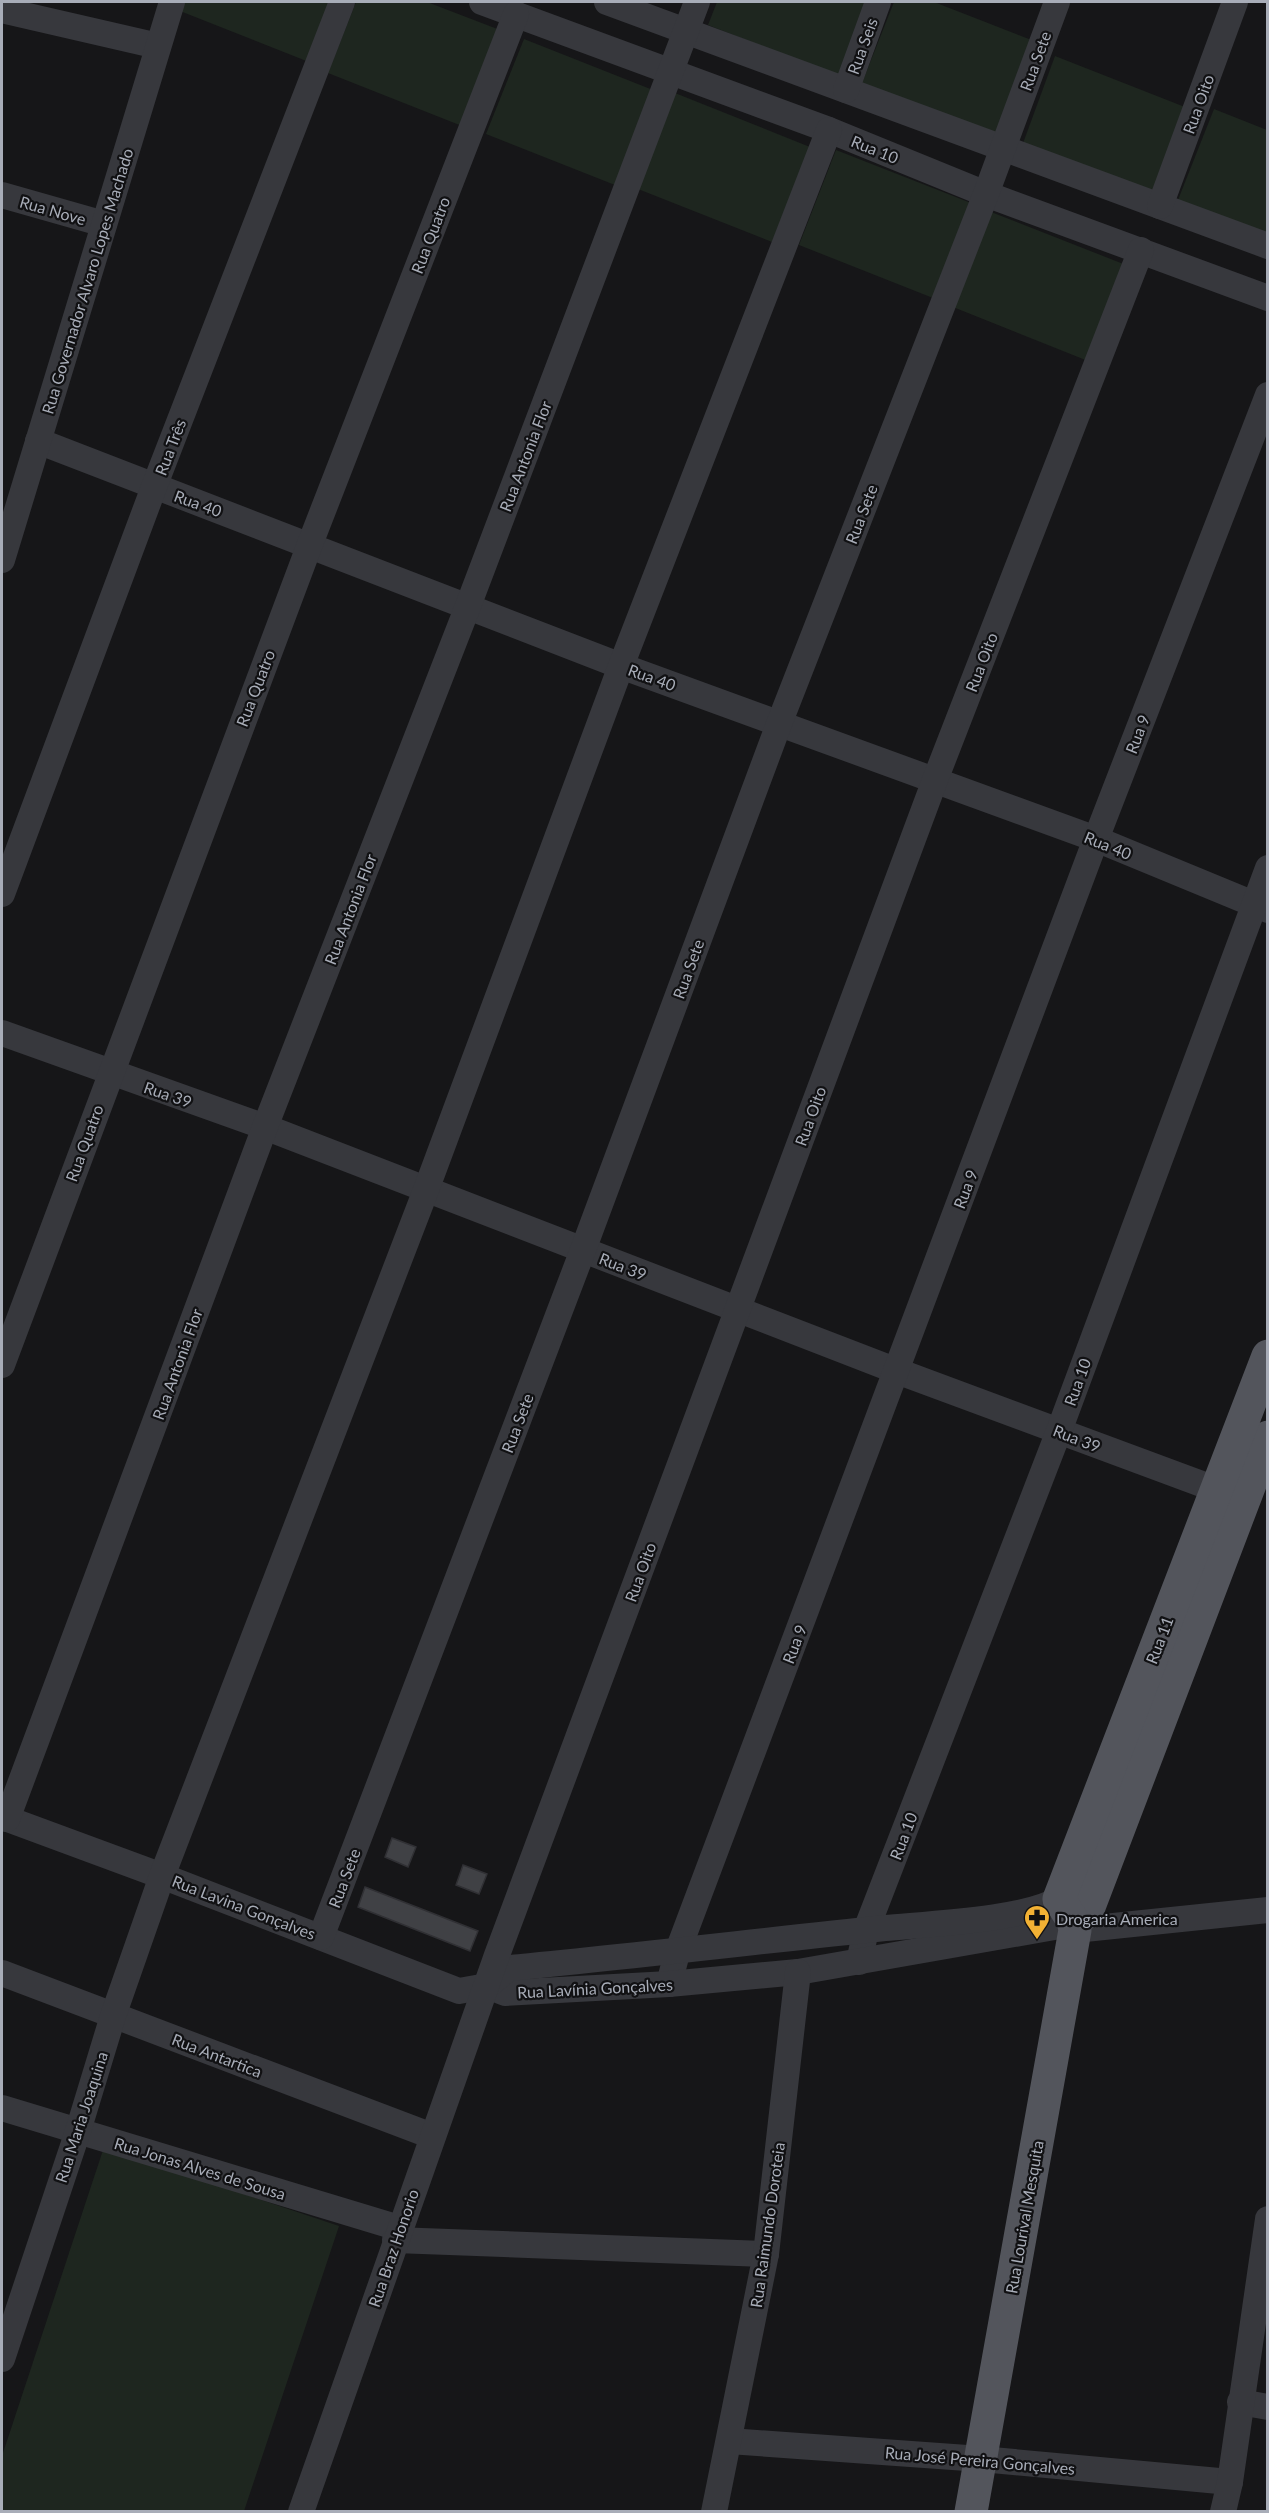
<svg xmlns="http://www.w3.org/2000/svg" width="1269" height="2513" viewBox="0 0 1269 2513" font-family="Lato,sans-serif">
<rect width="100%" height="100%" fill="#161618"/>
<!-- green -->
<g fill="#1e261f">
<polygon points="183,2 339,2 314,64 180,11"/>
<polygon points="356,2 427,2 500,30 462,126 328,73"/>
<polygon points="717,2 873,2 843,78 708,25"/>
<polygon points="894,2 934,2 1034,41 996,136 862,83"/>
<polygon points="524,39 658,92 620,187 486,134"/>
<polygon points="1055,56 1190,109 1155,197 1022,146"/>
<polygon points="675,93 810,147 772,242 638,189"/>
<polygon points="1214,109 1267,130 1267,241 1176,205"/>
<polygon points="836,150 971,203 933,298 799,245"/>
<polygon points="991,212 1126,265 1088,361 953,307"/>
<polygon points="104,2147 339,2226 244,2511 2,2512 2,2456"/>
</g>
<!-- building -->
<g fill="#404145" stroke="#303034" stroke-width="1.5">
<polygon points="392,1838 416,1847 408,1867 385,1857"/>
<polygon points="463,1865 487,1874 479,1894 456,1885"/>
<polygon points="365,1887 478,1931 470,1951 358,1907"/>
</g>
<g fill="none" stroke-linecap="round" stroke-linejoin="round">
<!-- minor -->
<g stroke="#37383d" stroke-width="26">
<polyline points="482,2 829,130 986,194 1268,298"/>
<polyline points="607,2 1268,246"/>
<polyline points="2,10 158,46"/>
<polyline points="846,90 878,2"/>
<polyline points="2,195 104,224"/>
<polyline points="1160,206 1235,2"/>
<polyline points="38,441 621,666 1096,839 1268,910"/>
<polyline points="2,560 172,2"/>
<polyline points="2,894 154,487 342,2"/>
<polyline points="2,1033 265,1127 897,1371 1234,1496"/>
<polyline points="2,1365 310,544 516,14"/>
<polyline points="2,1817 162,1876 459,1991 487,1986"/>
<polyline points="7,1819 265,1127 468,606 697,2"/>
<polyline points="1075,1930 1268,1910"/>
<polyline points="321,1937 583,1250 779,724 986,194 1057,2"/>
<polyline points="859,1962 866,1930 1059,1431 1268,868"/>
<polyline points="2,1973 432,2136"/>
<polyline points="669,1984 677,1953 1096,839 1268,395"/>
<polyline points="487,1986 505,1993 669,1984 798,1972 1060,1926 1073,1921"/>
<path d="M487,1986L509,1968C634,1956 760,1941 885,1928C927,1924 1026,1920 1059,1899"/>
<polyline points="2,2108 399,2228"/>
<polyline points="395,2240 766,2254"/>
<polyline points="2,2359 78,2131 113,2016 162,1876 426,1190 621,666 829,130"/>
<polyline points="1240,2402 1268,2407"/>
<polyline points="729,2441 981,2459 1230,2482"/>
<polyline points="301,2512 497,1955 935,780 1141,250"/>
<polyline points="714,2512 766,2254 798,1972"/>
<polyline points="1223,2512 1230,2482 1268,2219"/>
</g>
<!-- major -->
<g stroke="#53555c" stroke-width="33">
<polyline points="1073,1921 1084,1914 1089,1907 1268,1437"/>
<polyline points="971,2512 1075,1930 1073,1921 1059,1899 1268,1356"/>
</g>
</g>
<!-- icons -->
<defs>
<symbol id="pharmacy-pin" viewBox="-11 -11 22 30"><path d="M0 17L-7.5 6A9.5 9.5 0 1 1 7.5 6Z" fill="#f2b134" stroke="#111113"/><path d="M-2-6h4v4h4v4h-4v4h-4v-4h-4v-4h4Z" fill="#111"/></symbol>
</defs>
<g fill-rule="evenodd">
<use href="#pharmacy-pin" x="1022" y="1903" width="30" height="40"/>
</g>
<g text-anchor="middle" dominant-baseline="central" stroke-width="4.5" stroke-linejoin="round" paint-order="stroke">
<!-- street labels -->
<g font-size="16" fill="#a8adb8" stroke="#111113">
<text transform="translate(862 46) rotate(-70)">Rua Seis</text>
<text transform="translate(1035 61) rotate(-70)">Rua Sete</text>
<text transform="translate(1198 104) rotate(-70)">Rua Oito</text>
<text transform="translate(875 149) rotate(22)">Rua 10</text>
<text transform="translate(53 210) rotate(16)">Rua Nove</text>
<text transform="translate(430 235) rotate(-69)">Rua Quatro</text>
<text transform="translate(87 281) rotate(-73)">Rua Governador Alvaro Lopes Machado</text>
<text transform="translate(170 447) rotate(-69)">Rua Três</text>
<text transform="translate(525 456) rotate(-69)">Rua Antonia Flor</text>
<text transform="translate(198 503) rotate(20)">Rua 40</text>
<text transform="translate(861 514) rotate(-69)">Rua Sete</text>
<text transform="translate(981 662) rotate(-69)">Rua Oito</text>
<text transform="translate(652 677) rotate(20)">Rua 40</text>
<text transform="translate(255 688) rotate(-69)">Rua Quatro</text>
<text transform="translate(1137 734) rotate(-69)">Rua 9</text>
<text transform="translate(1108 845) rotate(22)">Rua 40</text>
<text transform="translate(350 909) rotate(-69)">Rua Antonia Flor</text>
<text transform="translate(688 969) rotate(-70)">Rua Sete</text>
<text transform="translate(168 1094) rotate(19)">Rua 39</text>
<text transform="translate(810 1116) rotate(-70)">Rua Oito</text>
<text transform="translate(84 1143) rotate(-70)">Rua Quatro</text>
<text transform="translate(965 1189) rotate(-69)">Rua 9</text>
<text transform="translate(623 1266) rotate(21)">Rua 39</text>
<text transform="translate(177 1364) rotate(-70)">Rua Antonia Flor</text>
<text transform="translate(1077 1382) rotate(-70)">Rua 10</text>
<text transform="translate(517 1423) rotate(-69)">Rua Sete</text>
<text transform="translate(1077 1438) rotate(21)">Rua 39</text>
<text transform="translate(640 1572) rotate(-70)">Rua Oito</text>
<text transform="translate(1159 1640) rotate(-69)">Rua 11</text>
<text transform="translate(794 1644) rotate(-69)">Rua 9</text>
<text transform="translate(903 1836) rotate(-69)">Rua 10</text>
<text transform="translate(344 1878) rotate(-69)">Rua Sete</text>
<text transform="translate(244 1907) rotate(21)">Rua Lavina Gonçalves</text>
<text transform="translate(595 1988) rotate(-3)">Rua Lavínia Gonçalves</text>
<text transform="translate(217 2055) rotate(21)">Rua Antartica</text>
<text transform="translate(81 2117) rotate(-72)">Rua Maria Joaquina</text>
<text transform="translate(200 2168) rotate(17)">Rua Jonas Alves de Sousa</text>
<text transform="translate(1024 2217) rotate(-80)">Rua Lourival Mesquita</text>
<text transform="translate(767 2225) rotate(-82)">Rua Raimundo Doroteia</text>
<text transform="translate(393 2248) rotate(-71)">Rua Braz Honorio</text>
<text transform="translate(980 2460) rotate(5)">Rua José Pereira Gonçalves</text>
</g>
<!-- poi labels -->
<g font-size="16" fill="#a8adb8" stroke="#111113" text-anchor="start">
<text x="1056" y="1918">Drogaria America</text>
</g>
</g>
<!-- border -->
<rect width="1269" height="2513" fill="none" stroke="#a8adb8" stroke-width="6"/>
</svg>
